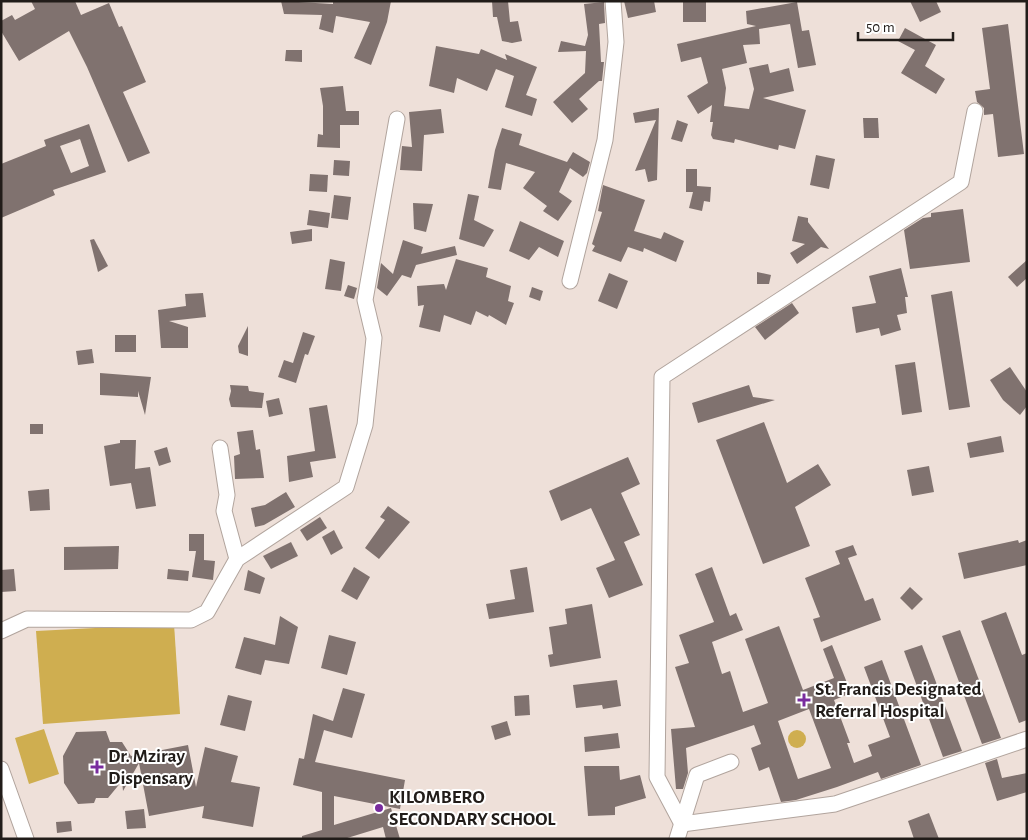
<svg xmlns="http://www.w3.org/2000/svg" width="1028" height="840" viewBox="0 0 1028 840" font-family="'Alegreya Sans',sans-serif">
<rect width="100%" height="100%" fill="#eee0d9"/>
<!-- green -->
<g fill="#cfae50">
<polygon points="174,624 180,714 43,724 36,631"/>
<polygon points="44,729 59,774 29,784 15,738"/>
<circle cx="797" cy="739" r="9"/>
</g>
<!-- building -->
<g fill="#80726f" fill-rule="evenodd">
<polygon points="31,1 75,1 81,15 109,3 119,27 122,26 146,82 123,92 150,153 128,162 87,67 69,31 19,61 1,31 1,21 12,15 15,20 35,9"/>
<polygon points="281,1 333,4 333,1 391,1 387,22 371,65 354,58 370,22 336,16 333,33 319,29 322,15 284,14"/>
<polygon points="492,1 508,1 510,22 518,21 522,41 512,43 502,41 497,17 493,17"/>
<polygon points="624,1 654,1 656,12 628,18"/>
<rect x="683" y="1" width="23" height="21"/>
<polygon points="910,1 936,1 941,12 920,22"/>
<polygon points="604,2 605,23 599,24 601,62 604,62 602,81 599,81 579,99 588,109 572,123 553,102 585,73 586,51 558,52 561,41 585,46 588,35 584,4"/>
<polygon points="797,2 802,31 809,30 816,65 798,68 790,24 759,29 760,44 743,45 747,63 722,69 726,88 724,106 749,109 754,89 749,68 768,64 770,73 789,68 794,91 763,98 806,110 795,149 779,145 778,150 735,139 734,143 713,139 711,135 713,122 710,122 712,105 698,114 687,96 708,83 701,57 681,62 677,44 756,26 747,24 746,11"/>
<polygon points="1008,24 1024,154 998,157 993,114 984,115 984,108 977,102 975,91 990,89 982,28"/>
<polygon points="905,28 936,45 925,66 945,79 936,94 901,73 915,50 898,41"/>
<polygon points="436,46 479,54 481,49 507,60 505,54 537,67 526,95 537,99 532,116 505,107 514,76 496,69 487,91 457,78 454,93 429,86"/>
<polygon points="286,50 302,50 302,62 285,61"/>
<polygon points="343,86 346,111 359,111 359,125 340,125 340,148 317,147 318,134 323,135 323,106 320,88"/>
<polygon points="659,108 657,180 648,182 645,169 635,171 656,120 635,123 633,113"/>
<polygon points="441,109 444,133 424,135 422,171 400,170 402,146 412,147 409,112"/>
<polygon points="863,118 878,118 879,138 864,138"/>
<polygon points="677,120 688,124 682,142 671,139"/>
<path d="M89,124L106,172L53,190L55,195L1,218V164L46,146L44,140ZM80,139L89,166L71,173L60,146Z"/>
<polygon points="502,128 522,134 519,145 567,162 573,152 590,162 587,173 583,177 570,168 559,192 572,201 558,221 543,211 547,206 523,188 535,172 506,163 501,190 488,188 495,150"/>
<polygon points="816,155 835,159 829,189 810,185"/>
<polygon points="334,160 350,161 349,176 333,175"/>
<polygon points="686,169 697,169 697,186 711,187 710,202 704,201 702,211 689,208 693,192 686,192"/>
<polygon points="310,174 328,175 327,192 309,191"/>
<polygon points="603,185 645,200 634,231 661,239 664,232 684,241 676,262 644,248 643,252 628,247 621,262 592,251 595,246 592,244 602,212 598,211"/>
<polygon points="468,194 479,196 474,220 494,230 484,247 459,239"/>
<polygon points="334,195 351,197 348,220 331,218"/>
<polygon points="413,203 433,204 426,232 414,229"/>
<polygon points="963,209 970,262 910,269 904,230 923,218 931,217 931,213"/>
<polygon points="309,210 330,213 328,228 307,225"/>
<polygon points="798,216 808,218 808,222 829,249 821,247 797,264 790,253 805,244 792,241"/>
<polygon points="520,221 564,241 558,257 539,247 529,260 509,251"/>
<polygon points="312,229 312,241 292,244 290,232"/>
<polygon points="94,239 108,266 98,272 90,240"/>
<polygon points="403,240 423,247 421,254 455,246 457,255 416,265 411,278 402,275 387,296 377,288 381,263 393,274"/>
<polygon points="330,259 345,262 341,291 325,289"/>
<polygon points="456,259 488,268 486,277 511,286 508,301 514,303 506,325 489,315 488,317 476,311 471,325 444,315 440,332 419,327 424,305 418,306 417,286 444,284 446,290"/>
<polygon points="1027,260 1027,278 1017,287 1008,277"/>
<polygon points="901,268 908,297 905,297 907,313 897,315 901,330 881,336 879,328 856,333 852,307 876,303 869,276"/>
<polygon points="757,272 771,275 769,284 757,284"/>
<polygon points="609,273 628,281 617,309 598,301"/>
<polygon points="348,285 357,288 354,299 344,296"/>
<polygon points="532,287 543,291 540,301 529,297"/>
<polygon points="952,291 970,407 949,410 931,295"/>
<polygon points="203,293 206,317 169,321 188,327 188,348 161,348 158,310 186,306 185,294"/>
<polygon points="792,303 799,313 765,340 755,327"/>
<polygon points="248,326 248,356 239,353 238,346"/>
<polygon points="303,332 315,336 308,355 305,354 296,383 278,377 284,360 293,363"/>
<rect x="115" y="335" width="21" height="17"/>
<polygon points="92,349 94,363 78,365 76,351"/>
<polygon points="915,362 922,412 902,415 895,365"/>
<polygon points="1010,367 1027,392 1027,406 1020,415 1003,400 990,380"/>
<polygon points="100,373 151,377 145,415 138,391 138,397 100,395"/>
<polygon points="230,385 248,386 249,391 264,393 262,408 231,407 229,399 231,391"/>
<polygon points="749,385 753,397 775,400 698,423 692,403"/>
<polygon points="279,398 283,414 269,417 266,401"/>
<polygon points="327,405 336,458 310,462 313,477 289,482 287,456 315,451 309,408"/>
<polygon points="764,422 787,483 818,464 831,485 795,507 810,546 763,564 716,440"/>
<rect x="30" y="424" width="13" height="10"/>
<polygon points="253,430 256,450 260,449 264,478 235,479 234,456 240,454 237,432"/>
<polygon points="1001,436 1004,452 970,458 967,443"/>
<polygon points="120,440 136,440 135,469 150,467 156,506 136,509 131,483 110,486 104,446 120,443"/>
<polygon points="167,447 171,462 159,466 154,451"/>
<polygon points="628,457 640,484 621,493 640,535 624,542 643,585 609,598 596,568 615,560 591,508 561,521 549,491"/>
<polygon points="929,466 934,492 912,496 907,470"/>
<polygon points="49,489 50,510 30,511 28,491"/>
<polygon points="286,492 295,507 264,525 255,527 251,508 265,505"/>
<polygon points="388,506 410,522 379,559 365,548 385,520 380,517"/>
<polygon points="320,517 327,528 307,541 300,530"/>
<polygon points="334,530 343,548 331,555 322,537"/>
<polygon points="189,534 204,534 204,560 215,561 213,580 192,577 196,551 189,551"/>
<polygon points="1018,540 1019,543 1027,540 1027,565 964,579 958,553"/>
<polygon points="291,542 298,556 271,569 263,556"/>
<polygon points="853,545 857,555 848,558 865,601 873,598 881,620 821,642 813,619 820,617 805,578 840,564 835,551"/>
<polygon points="119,546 118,569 64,570 64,547"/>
<polygon points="354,567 370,577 357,600 341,591"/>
<polygon points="527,567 534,612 489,619 486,604 515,599 510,570"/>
<path d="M712,567L730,616L736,613L743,630L712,642L722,674L730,671L743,712L768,703L745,639L779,626L803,690L834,678L823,649L832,645L851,693L834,700L850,743H847L854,763L872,756L868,745L890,737L864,667L882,660L921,765L881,779L878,772L837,787L796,800L781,802L769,767L759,771L751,748L761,744L754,725L686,748L688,773L683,789H676L671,729L695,727L675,667L689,663L679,635L714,622L695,574ZM809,709L831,768L798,779L778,721Z"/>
<polygon points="14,569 16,591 1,592 1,570"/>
<polygon points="168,569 189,571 188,581 167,579"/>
<polygon points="248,570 265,578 260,594 244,590"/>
<polygon points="910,587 923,599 912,610 900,598"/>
<polygon points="592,604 601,658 550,667 548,655 553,654 549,627 567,624 565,609"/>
<polygon points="1006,612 1022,655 1027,653 1027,720 1019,723 981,621"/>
<polygon points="280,616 298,627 289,664 265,660 261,675 235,668 244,637 275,645"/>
<polygon points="960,630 1001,738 982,744 942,636"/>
<polygon points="329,635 356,642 347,675 321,668"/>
<polygon points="922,645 962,751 943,757 904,651"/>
<polygon points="617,680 621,706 603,709 602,705 576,708 573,685"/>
<polygon points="343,688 365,694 352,738 324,730 315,762 405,780 400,809 334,796 334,825 391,808 400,839 386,839 383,827 344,839 302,839 302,836 322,830 322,792 293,785 299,758 304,759 313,714 333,721"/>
<polygon points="228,695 252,701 245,731 220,725"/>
<polygon points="529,695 530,715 515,716 514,696"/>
<polygon points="507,721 511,735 495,740 491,726"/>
<polygon points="106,731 110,742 122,742 131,756 188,745 196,787 205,747 238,756 231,782 260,787 253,827 202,818 204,806 149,816 139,763 123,791 122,781 108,798 96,798 94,803 78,804 64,783 63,756 76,732"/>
<polygon points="618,733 620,748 585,752 584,737"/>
<polygon points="997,759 1002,778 1027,773 1027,792 997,801 985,763"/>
<polygon points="584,766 619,766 620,780 640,775 646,798 615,807 615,815 588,816"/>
<polygon points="144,809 146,828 127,829 125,811"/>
<polygon points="929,813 939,839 914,839 908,821"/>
<polygon points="71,821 72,831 57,833 56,822"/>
</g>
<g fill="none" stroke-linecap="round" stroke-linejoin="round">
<defs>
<g id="minor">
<polyline points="975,111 961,182 662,377 657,777 682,824 835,804 1027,739"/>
<polyline points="570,281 605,140 616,42 613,1"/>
<polyline points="220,448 227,495 224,511 237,559"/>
<polyline points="1,631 27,619 191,620 207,612 237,559 346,487 365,425 374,338 365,300 397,119"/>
<polyline points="1,769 26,839"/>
<polyline points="677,839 697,775 731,762"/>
</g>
</defs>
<!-- minor casing -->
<use href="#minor" stroke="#b1a49d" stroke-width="17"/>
<!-- minor -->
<use href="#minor" stroke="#fff" stroke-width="15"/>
</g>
<!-- markers -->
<g fill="#792c9e" stroke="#fff" stroke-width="2">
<path d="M801.5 692.5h5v5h5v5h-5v5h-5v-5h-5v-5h5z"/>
<path d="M94.5 759.5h5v5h5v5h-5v5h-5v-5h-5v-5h5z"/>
<circle cx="379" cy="808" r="5"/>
</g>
<g text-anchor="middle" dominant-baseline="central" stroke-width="4" stroke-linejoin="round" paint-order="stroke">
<!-- poi labels -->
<g font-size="19" font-weight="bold" fill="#211c19" stroke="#fff" text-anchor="start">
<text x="815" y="689">St. Francis Designated<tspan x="815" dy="22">Referral Hospital</tspan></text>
<text x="108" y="756">Dr. Mziray<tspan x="108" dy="22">Dispensary</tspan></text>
<text x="389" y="797">KILOMBERO<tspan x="389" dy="22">SECONDARY SCHOOL</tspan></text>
</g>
</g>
<!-- border -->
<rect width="1028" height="840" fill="none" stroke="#211c19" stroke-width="5"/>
<!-- scale -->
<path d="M858 32v8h95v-8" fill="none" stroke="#211c19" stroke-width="2.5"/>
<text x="866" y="32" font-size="15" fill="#211c19" stroke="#ffffff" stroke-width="4" paint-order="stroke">50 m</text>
</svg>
